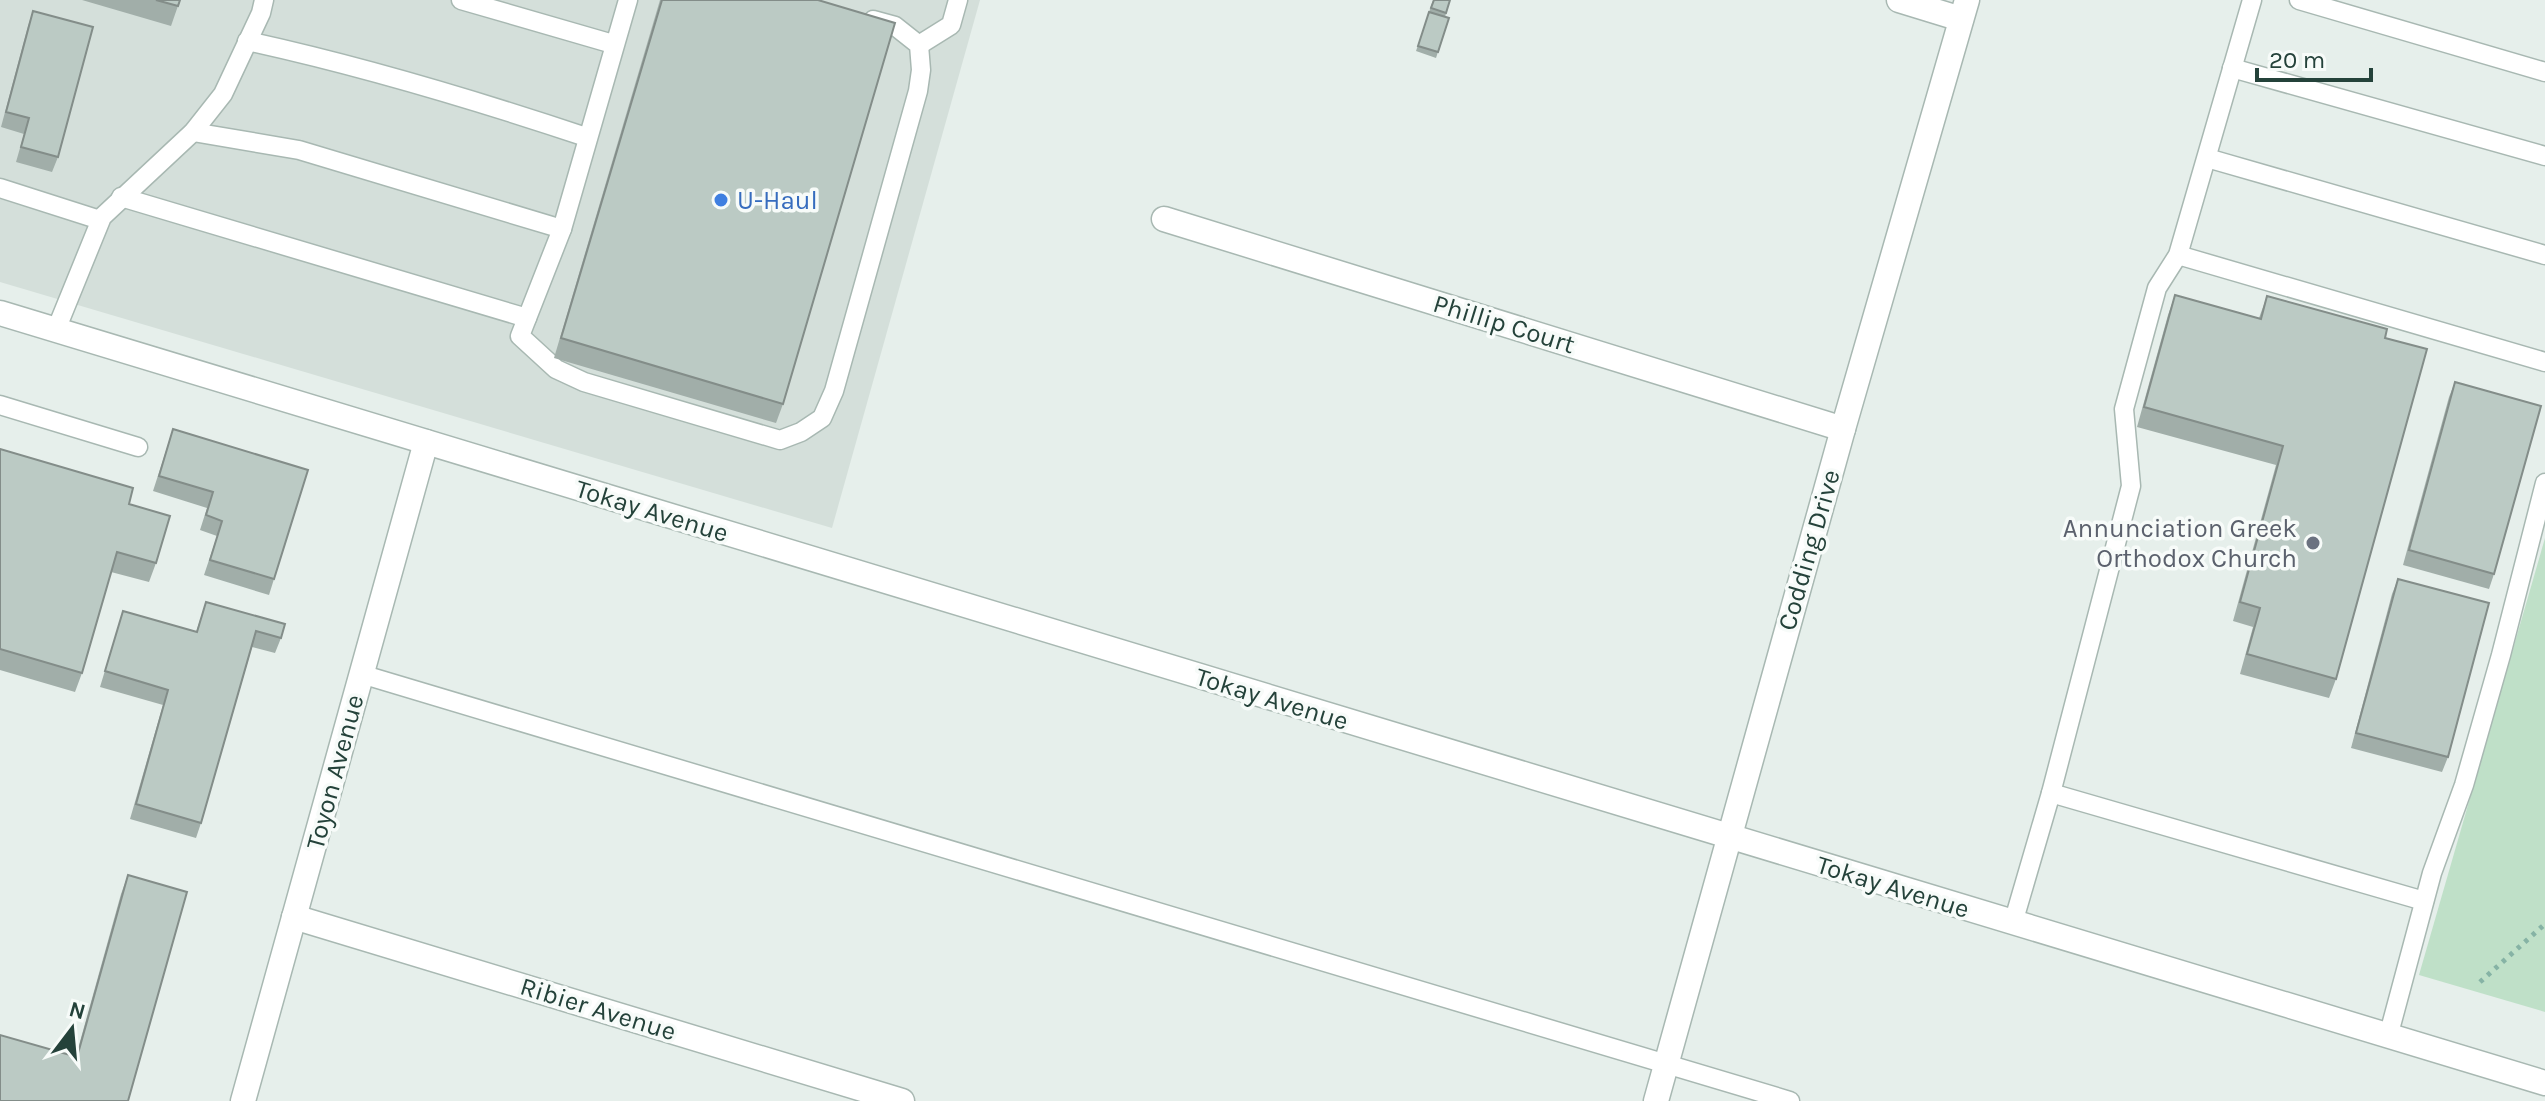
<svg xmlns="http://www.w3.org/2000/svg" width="2545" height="1101" viewBox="0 0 2545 1101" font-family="Karla,sans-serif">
<rect width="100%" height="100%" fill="#e6efeb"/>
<!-- built -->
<polygon fill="#d4dfda" points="0,0 980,0 832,528 0,282"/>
<!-- green -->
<polygon fill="#bfe0c8" points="2545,538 2545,1012 2419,975"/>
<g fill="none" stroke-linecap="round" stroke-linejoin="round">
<defs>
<g id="service">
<polyline points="461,0 613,44"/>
<polyline points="628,0 562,229 520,336 556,369 584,382 780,440 801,432 822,418 834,391 918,91 921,70 919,45 895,26 873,20"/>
<polyline points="2299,0 2545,72"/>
<path d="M247,41C362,66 475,100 586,137"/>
<polyline points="919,45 951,25 958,0"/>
<polyline points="2232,68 2545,156"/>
<polyline points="193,132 299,150 562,229"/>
<polyline points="2207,158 2545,255"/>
<polyline points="0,188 100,220"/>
<polyline points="121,197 527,318"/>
<polyline points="2178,255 2545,362"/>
<polyline points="56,330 102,217 193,132 223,94 261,13 264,0"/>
<polyline points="0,405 138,447"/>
<polyline points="361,674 1790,1101"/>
<polyline points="2051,793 2424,901"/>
<polyline points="2013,923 2051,793 2131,486 2124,409 2157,288 2178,255 2252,0"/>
<polyline points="2388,1037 2432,873 2464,785 2501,655 2545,483"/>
</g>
<g id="minor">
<polyline points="1899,0 1961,19"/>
<polyline points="1164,219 1843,429"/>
<polyline points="0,313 2545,1083"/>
<polyline points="294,917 902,1101"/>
<polyline points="243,1101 426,442"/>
<polyline points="1656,1101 1843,429 1967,0"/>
</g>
</defs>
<!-- service casing -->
<use href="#service" stroke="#a8b8b2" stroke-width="21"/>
<!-- minor casing -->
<use href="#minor" stroke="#a8b8b2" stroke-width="27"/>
<!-- path -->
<polyline stroke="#86b3a5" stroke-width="5" stroke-dasharray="4 6" stroke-linecap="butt" points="2480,982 2545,924"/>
<!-- service -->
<use href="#service" stroke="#fff" stroke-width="18"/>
<!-- minor -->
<use href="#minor" stroke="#fff" stroke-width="24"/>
</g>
<!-- wall -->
<g fill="#a1aea9">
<polygon points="82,0 180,0 171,26"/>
<polygon points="660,0 818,0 783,404 776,423 554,358"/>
<polygon points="1433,0 1450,0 1445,17 1449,18 1436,58 1416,51"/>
<polygon points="33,11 58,157 52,172 16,162 24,134 1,127 28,26"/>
<polygon points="2175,295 2259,318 2267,296 2385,338 2336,679 2329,698 2240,674 2253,627 2233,621 2276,465 2137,427 2168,315"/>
<polygon points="2455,382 2494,574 2489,589 2403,565 2449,397"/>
<polygon points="173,429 274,579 269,595 204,575 217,536 200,530 207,508 153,491"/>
<polygon points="0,449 129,504 156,563 149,582 111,572 82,673 75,692 0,670"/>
<polygon points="2398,579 2448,757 2442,772 2351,748 2392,594"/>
<polygon points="206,602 281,638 275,653 252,647 201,823 196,838 130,819 163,705 100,687 123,611 196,632"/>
<polygon points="128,875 128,1101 76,1056 121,894"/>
</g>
<!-- building -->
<g fill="#bbcac4" stroke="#838d89" stroke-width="2">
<polygon points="156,0 180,0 178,6"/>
<polygon points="662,0 818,0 895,23 783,404 561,338"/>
<polygon points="1434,0 1450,0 1446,13 1431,8"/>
<polygon points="33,11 93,27 58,157 21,147 29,118 6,112"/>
<polygon points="1429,12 1449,18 1438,52 1418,46"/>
<polygon points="2175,295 2261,319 2267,296 2387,329 2385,338 2427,349 2336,679 2247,654 2260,608 2240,602 2283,446 2144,407"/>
<polygon points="2455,382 2541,406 2494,574 2409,550"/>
<polygon points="173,429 308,470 274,579 210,560 222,521 206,515 213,492 159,476"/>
<polygon points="0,449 133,488 129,504 170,516 156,563 117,552 82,673 0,649"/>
<polygon points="2398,579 2489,603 2448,757 2356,733"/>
<polygon points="206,602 285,624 281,638 256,631 201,823 136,804 168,690 105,671 123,611 197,632"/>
<polygon points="128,875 187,892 128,1101 0,1101 0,1035 77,1057"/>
</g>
<!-- markers -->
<circle fill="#3f7fe0" stroke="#f7fbf9" stroke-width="3" cx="721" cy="200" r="8"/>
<circle fill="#6b7280" stroke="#f7fbf9" stroke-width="3" cx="2313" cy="543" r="8"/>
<g text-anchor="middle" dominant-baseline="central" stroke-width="7" stroke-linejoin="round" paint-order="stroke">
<!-- shop labels -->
<g font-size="26" fill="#366cbe" stroke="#f7fbf9" text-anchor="start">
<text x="737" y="200">U-Haul</text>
</g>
<!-- street labels -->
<g font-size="26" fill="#24423a" stroke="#f7fbf9">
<text transform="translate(1504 324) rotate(17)">Phillip Court</text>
<text transform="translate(652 511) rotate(17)">Tokay Avenue</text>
<text transform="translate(1809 550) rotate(-74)">Codding Drive</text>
<text transform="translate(1272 699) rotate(17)">Tokay Avenue</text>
<text transform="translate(335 772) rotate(-75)">Toyon Avenue</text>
<text transform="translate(1893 887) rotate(17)">Tokay Avenue</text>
<text transform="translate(598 1009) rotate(17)">Ribier Avenue</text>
</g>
<!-- worship labels -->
<g font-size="26" fill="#5b616d" stroke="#f7fbf9" text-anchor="end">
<text x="2297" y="528">Annunciation Greek<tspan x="2297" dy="30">Orthodox Church</tspan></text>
</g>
</g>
<!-- north arrow -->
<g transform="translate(72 1029) rotate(16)" stroke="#f7fbf9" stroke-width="6" paint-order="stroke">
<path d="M0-6L14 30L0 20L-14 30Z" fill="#24423a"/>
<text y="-12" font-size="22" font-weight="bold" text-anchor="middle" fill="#24423a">N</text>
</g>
<!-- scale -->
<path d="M2257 68v12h114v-12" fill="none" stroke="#24423a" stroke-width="4"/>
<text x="2269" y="68" font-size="24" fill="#24423a" stroke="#f7fbf9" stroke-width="6" paint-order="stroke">20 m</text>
</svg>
